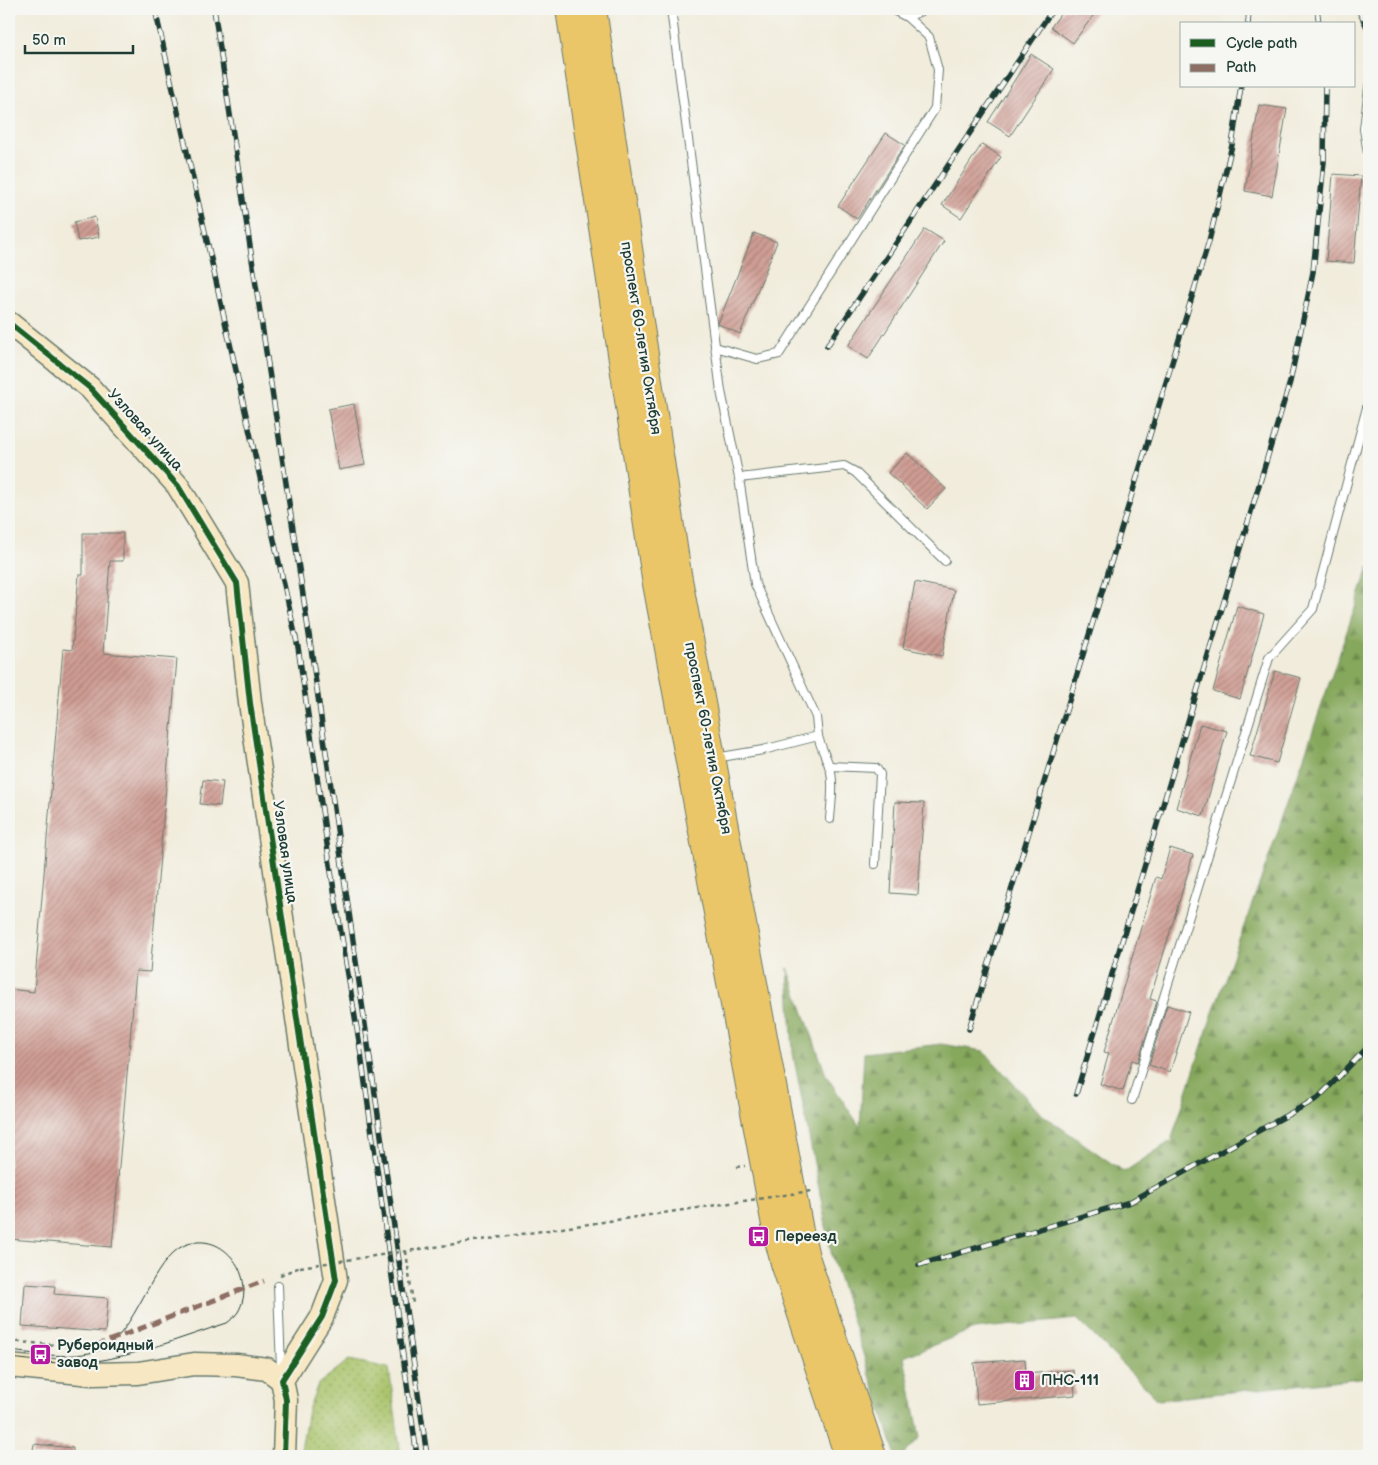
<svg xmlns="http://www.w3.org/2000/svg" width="1378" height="1465" viewBox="0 0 1378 1465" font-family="'Balsamiq Sans',sans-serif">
<defs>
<pattern id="grass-dots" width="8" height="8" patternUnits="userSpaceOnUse" patternTransform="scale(1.25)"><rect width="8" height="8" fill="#a8c268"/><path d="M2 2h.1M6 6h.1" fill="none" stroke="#889f56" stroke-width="1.8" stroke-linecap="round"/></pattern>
<pattern id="forest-firs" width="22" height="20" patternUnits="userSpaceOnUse" patternTransform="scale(1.25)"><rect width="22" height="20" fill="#86a85c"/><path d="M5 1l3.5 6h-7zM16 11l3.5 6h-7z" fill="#6d8a4d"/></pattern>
<pattern id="building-hatch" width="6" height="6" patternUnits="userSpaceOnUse" patternTransform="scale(1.25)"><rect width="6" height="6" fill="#cf9c93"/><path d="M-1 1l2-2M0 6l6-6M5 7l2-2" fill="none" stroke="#a78079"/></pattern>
</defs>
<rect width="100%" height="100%" fill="#f6f6f2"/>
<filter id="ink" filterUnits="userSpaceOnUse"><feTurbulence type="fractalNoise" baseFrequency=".02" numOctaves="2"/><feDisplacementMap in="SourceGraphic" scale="10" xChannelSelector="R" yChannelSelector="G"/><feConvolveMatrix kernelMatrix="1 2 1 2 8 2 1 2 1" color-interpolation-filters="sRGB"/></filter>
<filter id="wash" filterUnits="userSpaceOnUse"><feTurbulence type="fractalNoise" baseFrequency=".0096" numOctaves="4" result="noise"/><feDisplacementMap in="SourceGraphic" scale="20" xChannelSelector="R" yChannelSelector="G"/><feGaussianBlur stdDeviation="1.12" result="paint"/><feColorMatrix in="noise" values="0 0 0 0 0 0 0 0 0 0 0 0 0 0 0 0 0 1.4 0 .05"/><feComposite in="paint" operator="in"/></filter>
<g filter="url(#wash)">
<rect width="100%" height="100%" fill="#f1ecdb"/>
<!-- grass -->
<polygon fill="url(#grass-dots)" stroke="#64804e" points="349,1360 389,1368 401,1456 300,1456 308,1410 318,1384"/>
<!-- forest -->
<polygon fill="url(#forest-firs)" stroke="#527248" points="1369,567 1369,1377 1158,1400 1077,1319 974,1329 904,1357 920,1437 903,1456 896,1456 832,1257 793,1053 788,968 826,1075 860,1127 864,1053 941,1044 984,1051 1040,1113 1124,1172 1171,1141 1211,1018 1284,815"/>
<g id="blocks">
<!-- building -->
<g fill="url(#building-hatch)">
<polygon points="1064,9 1098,9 1073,43 1051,27"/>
<polygon points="1031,54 1054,69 1010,136 988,122"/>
<polygon points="1259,105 1287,109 1272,196 1245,191"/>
<polygon points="886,133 905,145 857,219 838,206"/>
<polygon points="982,144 1001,157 961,218 942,205"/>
<polygon points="1333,174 1361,176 1354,263 1326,261"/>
<polygon points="95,217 99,237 78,241 74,222"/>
<polygon points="925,229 944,241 868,359 848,346"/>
<polygon points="754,233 777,242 740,334 718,324"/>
<polygon points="354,404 365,465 339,470 328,409"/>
<polygon points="907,453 946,489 927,509 888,473"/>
<polygon points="83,533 123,533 123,561 110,561 103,653 177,659 150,972 136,971 112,1247 9,1239 9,989 34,992 63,649 72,650 79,575 83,575"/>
<polygon points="915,582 954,590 942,656 903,648"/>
<polygon points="1237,606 1264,614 1240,699 1213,691"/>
<polygon points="1275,671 1301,678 1277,763 1250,756"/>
<polygon points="1200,724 1227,731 1203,816 1176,808"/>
<polygon points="203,780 223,782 220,806 200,804"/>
<polygon points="895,802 924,803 918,895 890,893"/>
<polygon points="1170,848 1193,855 1150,999 1157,1001 1138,1062 1132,1060 1123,1091 1100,1084 1109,1053 1104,1052 1156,877 1161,879"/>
<polygon points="1167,1005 1189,1012 1170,1072 1149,1065"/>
<polygon points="25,1284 55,1286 54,1294 108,1298 105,1332 22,1326"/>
<polygon points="1025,1359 1026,1374 1073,1370 1075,1395 977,1404 974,1363"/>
<polygon points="34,1444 73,1448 73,1456 32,1456"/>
</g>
</g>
</g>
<g filter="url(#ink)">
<use href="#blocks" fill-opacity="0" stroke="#687a6e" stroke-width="1"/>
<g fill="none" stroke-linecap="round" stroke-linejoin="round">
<defs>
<g id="lane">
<polyline points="671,9 721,391 739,478 755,584 816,717 818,736 763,750 715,758"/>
<polyline points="891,9 907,17 926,9"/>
<polyline points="1369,87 1364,129 1369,160"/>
<polyline points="715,347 757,359 779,354 935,108 938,70 929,37 907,17"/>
<polyline points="739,478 844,466 855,472 945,561"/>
<path d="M818,736C821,749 828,760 831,772C834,788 831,804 830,819"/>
<polyline points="829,766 876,768 880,774 875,864"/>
<polyline points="1132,1100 1269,658 1313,609 1369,400"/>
<polyline points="278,1286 281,1370"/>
</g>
<g id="secondary">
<polyline points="9,323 90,388 178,486 237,583 250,703 336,1280 322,1317 282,1380 286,1400 284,1456"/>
<polyline points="9,1366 92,1374 138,1373 194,1364 236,1365 267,1369 282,1380"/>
</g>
<g id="highway">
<polyline points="570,9 656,578 778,1236 785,1263 849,1456"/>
<polyline points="592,9 677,574 799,1231 805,1257 872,1456"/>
</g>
</defs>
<!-- lane casing -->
<use href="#lane" stroke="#687a6e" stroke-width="10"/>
<!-- secondary casing -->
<use href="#secondary" stroke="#687a6e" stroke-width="25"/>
<!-- highway casing -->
<use href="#highway" stroke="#687a6e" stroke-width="30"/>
<!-- path -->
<g stroke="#687a6e" stroke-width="2.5" stroke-dasharray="4 4" stroke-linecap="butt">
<polyline points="736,1167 745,1166"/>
<polyline points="406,1251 413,1304"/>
<polyline points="280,1275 300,1267"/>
<polyline points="9,1341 66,1346 95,1346"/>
</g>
<!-- lane -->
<use href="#lane" stroke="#fff" stroke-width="8"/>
<!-- secondary -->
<use href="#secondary" stroke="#f7e8c3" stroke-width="22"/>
<!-- highway -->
<use href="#highway" stroke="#ebc669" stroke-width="28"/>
<!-- tram -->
<path stroke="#1f3d34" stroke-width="1" d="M9,1351C38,1354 71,1360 100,1350C135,1337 151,1259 185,1245C224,1229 258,1278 238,1312C235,1316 231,1320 227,1323C183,1337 136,1356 90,1362C63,1366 35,1360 9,1358"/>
<defs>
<g id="rail">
<polyline points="155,9 298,647 332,878 360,1047 417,1456"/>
<polyline points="214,9 310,641 427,1456"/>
<polyline points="1317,9 1319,24"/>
<polyline points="1358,9 1369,31"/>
<polyline points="1248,24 1249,9"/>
<polyline points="827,346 1053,9"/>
<polyline points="969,1029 1209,241 1232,145 1241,86"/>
<polyline points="1076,1094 1290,382 1313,272 1324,162 1325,86"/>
<polyline points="919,1265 1130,1202 1318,1098 1369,1046"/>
</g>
</defs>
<!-- rail casing -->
<use href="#rail" stroke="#1f3d34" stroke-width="5.5"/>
<!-- rail -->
<use href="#rail" stroke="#f6f6f2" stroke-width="4" stroke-dasharray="11" stroke-linecap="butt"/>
<!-- path-bridge -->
<polyline stroke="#687a6e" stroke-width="2.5" stroke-dasharray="4 4" stroke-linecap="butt" points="300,1267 811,1191"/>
<!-- quiet -->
<polyline stroke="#8d6e63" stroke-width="5" stroke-dasharray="10 5" stroke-linecap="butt" points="95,1346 264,1281"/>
<defs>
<polyline id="cycleway" points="9,323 90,388 178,486 237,583 250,703 336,1280 322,1317 282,1380 286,1400 284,1456"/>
</defs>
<!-- cycleway casing -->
<use href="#cycleway" stroke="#f6f6f2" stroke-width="9"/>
<!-- cycleway -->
<use href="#cycleway" stroke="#1b5e20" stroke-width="6"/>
</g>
</g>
<!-- icons -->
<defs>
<symbol id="bus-square" viewBox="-11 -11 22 22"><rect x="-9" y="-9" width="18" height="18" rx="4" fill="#b5179e" stroke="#f6f6f2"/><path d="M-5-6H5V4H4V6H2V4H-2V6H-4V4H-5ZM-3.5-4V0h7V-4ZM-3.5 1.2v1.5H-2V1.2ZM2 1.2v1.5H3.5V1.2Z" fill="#fff"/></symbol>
<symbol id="building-square" viewBox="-11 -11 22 22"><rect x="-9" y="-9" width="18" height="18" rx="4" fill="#b5179e" stroke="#f6f6f2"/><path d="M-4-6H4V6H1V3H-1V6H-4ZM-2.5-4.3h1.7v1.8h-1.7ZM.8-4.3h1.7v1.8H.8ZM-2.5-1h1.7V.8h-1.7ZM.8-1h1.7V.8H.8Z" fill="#fff"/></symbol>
</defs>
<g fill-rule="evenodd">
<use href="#bus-square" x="746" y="1224" width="25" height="25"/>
<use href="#bus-square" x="28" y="1342" width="25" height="25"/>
<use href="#building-square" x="1012" y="1368" width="25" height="25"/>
</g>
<g text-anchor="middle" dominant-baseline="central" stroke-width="4.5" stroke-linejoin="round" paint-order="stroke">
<!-- street labels -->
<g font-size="15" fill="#1f3d34" stroke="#f6f6f2">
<text transform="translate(641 338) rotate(81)">проспект 60-летия Октября</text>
<text transform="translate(145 430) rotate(48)">Узловая улица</text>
<text transform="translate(708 738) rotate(79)">проспект 60-летия Октября</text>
<text transform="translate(285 852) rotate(82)">Узловая улица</text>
</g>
<!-- poi labels -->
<g font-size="15" font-weight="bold" fill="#1f3d34" stroke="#f6f6f2" text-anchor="start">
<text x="775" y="1236">Переезд</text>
<text x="57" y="1345">Рубероидный<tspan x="57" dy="17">завод</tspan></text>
<text x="1041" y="1380">ПНС-111</text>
</g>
</g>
<!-- margin -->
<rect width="1378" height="1465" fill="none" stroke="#f6f6f2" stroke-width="30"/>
<!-- legend -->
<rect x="1180" y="22" width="175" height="65" fill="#f6f6f2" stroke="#a0aca6"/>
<rect x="1190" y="39" width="25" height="8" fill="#1b5e20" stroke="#a0aca6"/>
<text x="1226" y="48" font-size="15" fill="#1f3d34">Cycle path</text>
<rect x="1190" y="64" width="25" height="8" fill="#8d6e63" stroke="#a0aca6"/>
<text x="1226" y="72" font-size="15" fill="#1f3d34">Path</text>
<!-- scale -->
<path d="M25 45v8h108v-8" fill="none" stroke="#1f3d34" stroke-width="2.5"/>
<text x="32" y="45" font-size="15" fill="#1f3d34" stroke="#f6f6f2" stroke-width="4" paint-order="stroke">50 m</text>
</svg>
